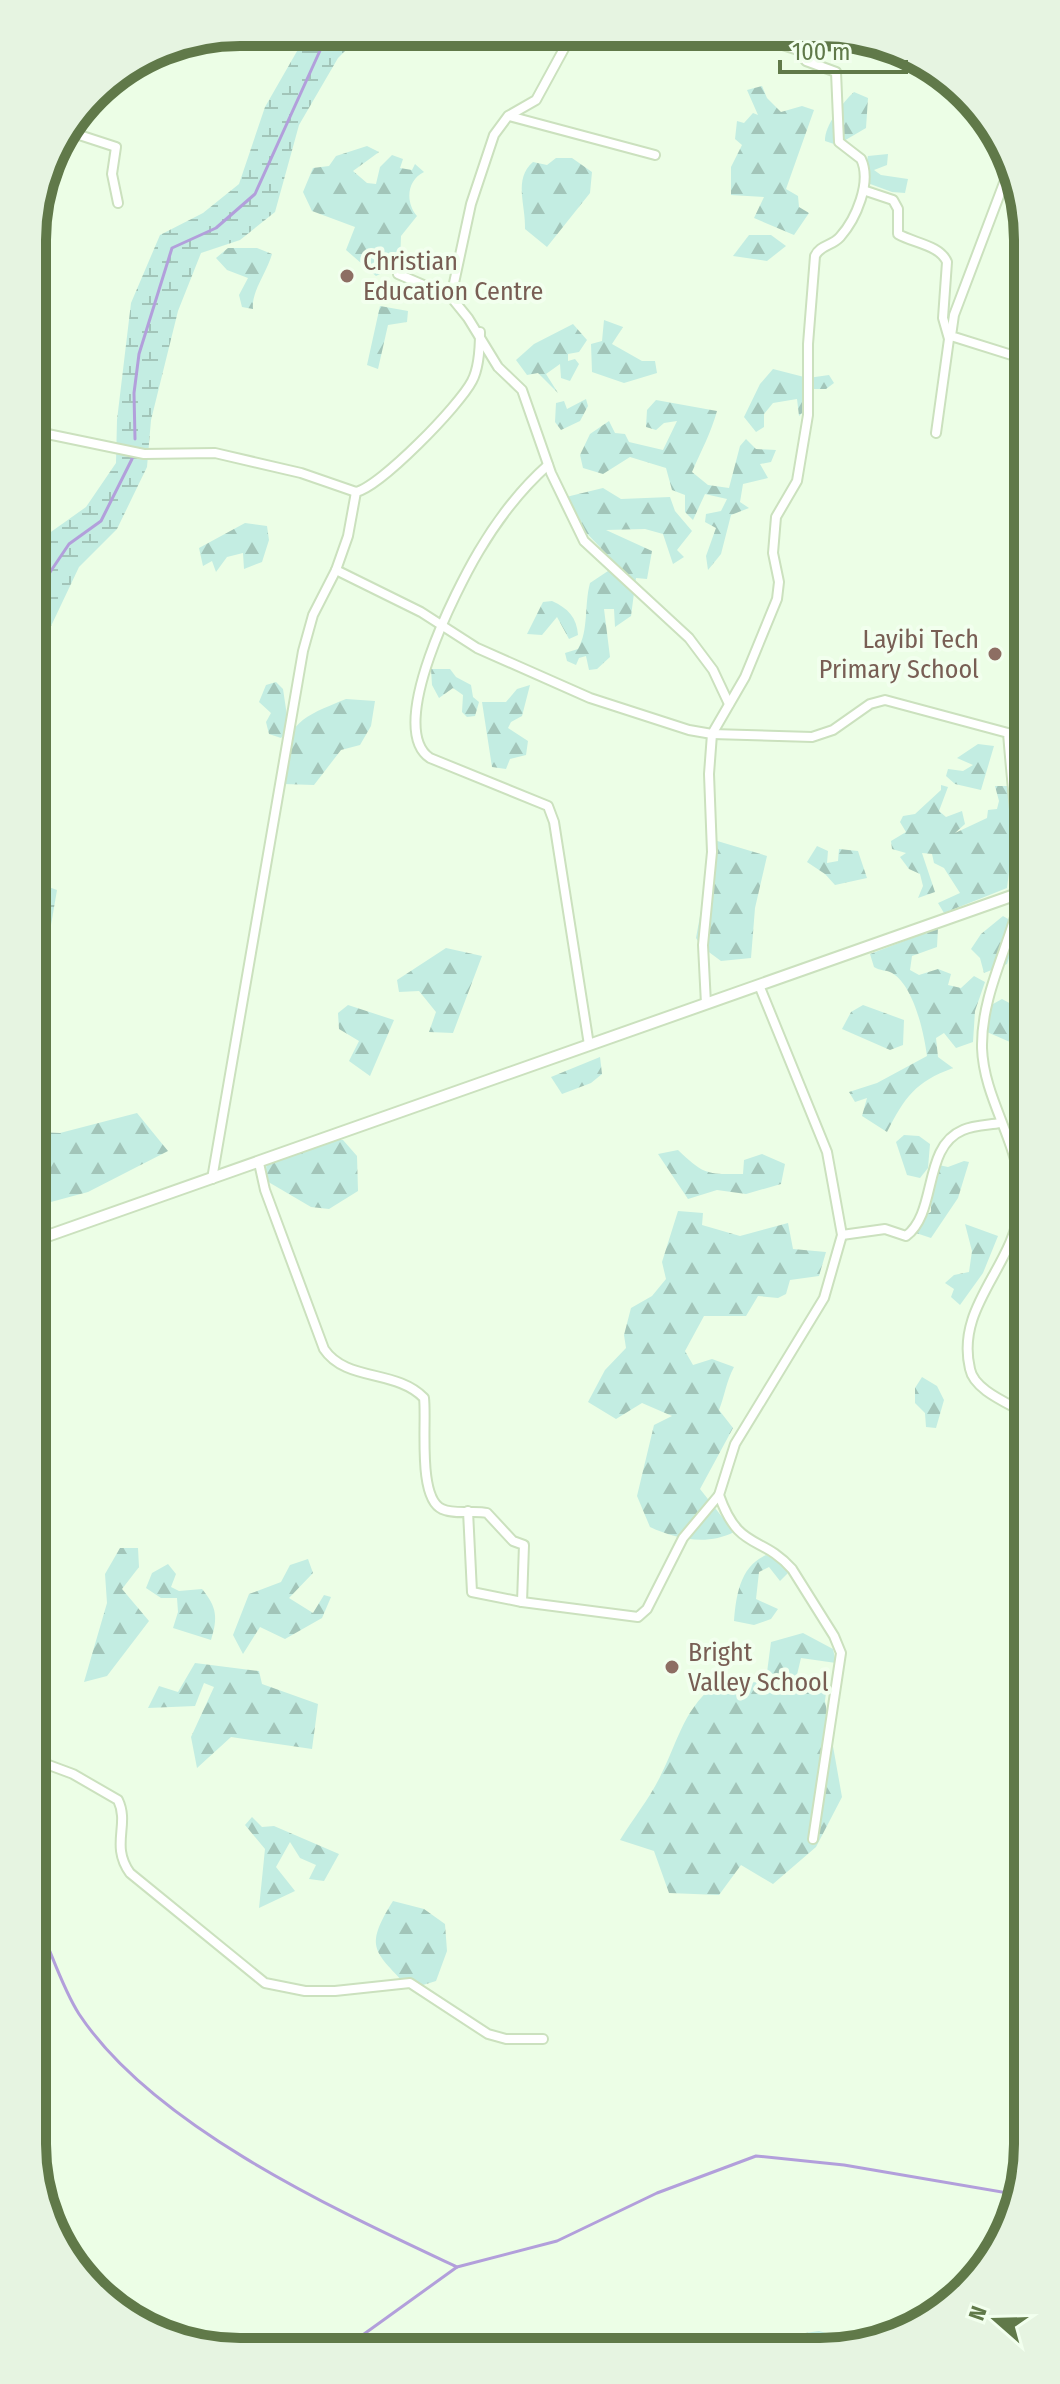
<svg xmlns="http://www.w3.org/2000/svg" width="1060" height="2384" viewBox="0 0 1060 2384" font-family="'Fira Sans Condensed',sans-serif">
<defs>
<pattern id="forest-firs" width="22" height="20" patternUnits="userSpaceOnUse" patternTransform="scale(2)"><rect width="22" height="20" fill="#c3ede2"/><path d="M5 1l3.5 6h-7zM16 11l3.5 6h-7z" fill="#a2c5b9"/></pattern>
<pattern id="wetland-marsh" width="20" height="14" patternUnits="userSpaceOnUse" patternTransform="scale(2)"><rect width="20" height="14" fill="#c3ede2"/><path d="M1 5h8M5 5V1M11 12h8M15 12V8" fill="none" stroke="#a2c5b9"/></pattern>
</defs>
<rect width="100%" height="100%" fill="#ecfee6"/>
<!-- forest -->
<g fill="url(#forest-firs)">
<polygon points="762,86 767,98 781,112 802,106 814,110 786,189 798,196 799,207 809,213 794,235 754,218 764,197 731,195 731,167 742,145 735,139 737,121 744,123 753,113 758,115 747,90"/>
<path d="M854,92L868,98L866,128L837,145L825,141C824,126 843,102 854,92Z"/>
<path d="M367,146L379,152L353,171L367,183L376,184L380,167L392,155L403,159L400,168L412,170L415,164L424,172C407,180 405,202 417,216L401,236L400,264L376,276L346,250L355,227L312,211L303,192L313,168L329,166L336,156Z"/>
<polygon points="888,154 887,165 874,170 881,175 908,179 905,193 892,192 862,181 868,156"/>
<path d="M556,158H572L592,172L590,193L547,247L525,229C526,205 513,179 533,162L547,165Z"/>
<polygon points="749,235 771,235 786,246 767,261 733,256"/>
<path d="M228,248H257L272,254C267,272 251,292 253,309L242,307L239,295L248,278L227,270L216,258Z"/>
<polygon points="380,306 408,311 407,322 388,325 378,369 367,365"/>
<polygon points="604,320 623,327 612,344 642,361 655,361 657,373 624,383 592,372 591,344 602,341"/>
<polygon points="573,324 587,340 579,352 568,354 568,361 575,359 579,364 570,381 561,378 560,364 546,374 558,393 538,373 527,375 516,360 534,344"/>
<polygon points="773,369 808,378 829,375 834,383 826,389 813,389 810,405 799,416 797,399 773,403 764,414 764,427 756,432 744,417 760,384"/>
<polygon points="586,399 588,406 580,421 561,430 555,422 556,403 564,401 567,409"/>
<path d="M656,400L717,411C711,433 701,451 692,472L708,485L729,488L740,446L746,439L756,449L776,450L771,462L760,464L768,478L743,484L740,502L749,508L731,515L721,554L708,570L706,556L716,528L705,522L706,514L721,511L727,499L705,494L693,520L685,512V495L672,490L666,468L630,457L603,474L583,468L580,455L590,434L609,421L615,433L625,434L629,442L663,450L677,421L664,423L656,430L646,427L647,410Z"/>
<path d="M603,488L621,499L670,497L675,511L692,531L677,550L684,557L673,564L663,534L645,529L606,530L652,551L647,579L636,578L631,616L615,627L614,609H604L610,657L597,669L589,670L586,656L579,658L576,665L567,661L565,653L578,649C589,630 584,605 590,583L617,565L576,522L566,497Z"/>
<polygon points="245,523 267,526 269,540 262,562 244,569 243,553 227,557 216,572 212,561 203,566 199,548"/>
<path d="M552,601C568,608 577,618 578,635L569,639L557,617L542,635L527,634L543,602Z"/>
<polygon points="431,669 450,669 456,677 471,685 473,697 479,702 475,716 467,717 462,712 463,695 453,688 439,698 432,685"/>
<polygon points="276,682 283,689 289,729 281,738 269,734 266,722 271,713 259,702 266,685"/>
<polygon points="530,685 522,716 511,722 508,728 528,741 526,755 510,759 506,769 492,767 482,702 506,702 517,689"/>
<path d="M346,699L375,701L371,726L360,745L341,750L314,785L284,784C285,724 294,720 346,699Z"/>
<polygon points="978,744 994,746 981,790 955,784 946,776 948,769 963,771 973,765 957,758"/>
<polygon points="941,785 948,787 939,811 946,817 962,811 965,824 955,833 987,818 988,810 997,809 999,801 995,786 1008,786 1012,847 1007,888 944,913 938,903 960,893 944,868 934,863 932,854 922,853 935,892 918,898 923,886 920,874 909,869 900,857 906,853 892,849 891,841 906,832 900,822 903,816 915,814 941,790"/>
<polygon points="714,840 767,856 755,908 751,958 721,961 702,947 696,938"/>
<polygon points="817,846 828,851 827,863 838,861 839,849 858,851 867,878 835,885 825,874 807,862"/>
<polygon points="1003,916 1020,926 1007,964 984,973 980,958 971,949 981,934"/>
<path d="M938,928L937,947L912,956L910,970L919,975L938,969L951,974L948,985L961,988L974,976L985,982L975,1011L973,1042L956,1048L944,1033L936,1038L938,1057L953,1068C915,1082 905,1097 887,1132L862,1116L867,1098L855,1102L849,1092L877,1083L927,1056C924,1033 914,986 892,973C887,970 880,971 874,967L870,954Z"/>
<polygon points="446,948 482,956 453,1033 429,1032 436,1012 419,991 399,992 397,980"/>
<polygon points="1002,999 1024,1011 1024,1048 987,1032 984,1009"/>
<polygon points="348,1005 394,1020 370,1076 349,1061 359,1041 339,1029 338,1013"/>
<polygon points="863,1005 904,1020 903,1045 890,1050 842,1029 851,1012"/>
<polygon points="600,1057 602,1074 591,1083 562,1094 551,1077"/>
<polygon points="137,1113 168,1151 88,1192 36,1206 36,1132 60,1133"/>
<polygon points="904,1135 919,1136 930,1144 928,1168 920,1178 907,1175 896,1142"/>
<polygon points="313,1137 343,1140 357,1156 358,1191 329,1209 311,1207 265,1180 267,1159"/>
<path d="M678,1150C705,1176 708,1174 743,1174L744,1160L762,1154L785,1164L781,1184L746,1194L717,1190L688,1199L658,1154Z"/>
<polygon points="964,1161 969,1162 958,1198 931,1238 913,1232 922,1217 931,1212 931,1202 923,1197 934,1164 948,1167"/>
<path d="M678,1211L703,1213L702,1225L740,1236L788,1223L793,1249L826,1252L819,1276L790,1280L786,1294L778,1298L758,1296L746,1316H704L685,1351L693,1365L712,1359L734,1367C726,1382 725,1395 719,1410L733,1428L700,1489L734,1532C707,1546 676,1539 650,1527L637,1496L654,1425L672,1416L642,1403L616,1419L588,1402L605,1370L626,1348L624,1335L631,1308L652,1296L666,1279L662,1262Z"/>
<polygon points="965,1224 998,1236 983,1273 960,1305 951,1297 954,1289 945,1283 954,1275 969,1272 972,1251"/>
<polygon points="922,1377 937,1386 944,1400 936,1428 926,1427 925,1413 915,1403 915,1388"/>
<polygon points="120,1548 138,1548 139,1567 122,1589 149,1621 107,1676 84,1682 107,1603 105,1574"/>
<path d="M766,1555L780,1562L788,1573L780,1581L769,1567L759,1572L756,1599L778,1609L771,1619L754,1625L734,1621C736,1596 740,1566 766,1555Z"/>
<polygon points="308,1559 313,1573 289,1598 313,1613 324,1595 331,1597 322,1618 285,1639 260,1627 243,1654 233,1635 249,1594 281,1582 290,1565"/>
<path d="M168,1564L176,1574L171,1587L179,1591L202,1589C217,1607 218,1618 211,1640L173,1628L178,1612L177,1598H161L146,1588L152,1573Z"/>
<path d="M803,1633L833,1649L836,1663L801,1658L796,1679L827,1684L825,1701L842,1797L816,1847L773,1884L741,1865L719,1895L669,1893L654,1851L620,1840C633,1819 649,1799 660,1777C681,1735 682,1710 722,1678L750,1683L766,1680L771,1642Z"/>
<polygon points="195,1663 259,1671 262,1684 318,1704 312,1749 231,1737 197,1768 191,1737 214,1687 204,1683 195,1706 148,1708 159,1686 178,1692"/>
<polygon points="252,1817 262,1827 274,1826 339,1854 324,1881 309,1879 316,1865 300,1858 290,1842 276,1867 295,1891 259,1908 265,1849 245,1825"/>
<path d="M393,1901L424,1909L445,1924L447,1951L436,1981L410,1989C375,1951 363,1949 393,1901Z"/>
<polygon points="819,2331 868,2345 714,2346"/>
</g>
<!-- wetland -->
<g fill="url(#wetland-marsh)">
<polygon points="308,32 363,33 338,58 299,125 275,212 240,240 201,253 178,311 151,420 147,467 117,529 79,567 34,662 34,544 86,507 116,463 117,420 131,303 160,235 203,213 239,184 265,107"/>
<polygon points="35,882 57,890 51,925 35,946"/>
</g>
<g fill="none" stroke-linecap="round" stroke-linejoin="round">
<!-- stream -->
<g stroke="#b29fdb" stroke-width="3">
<polyline points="135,439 134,393 139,354 172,248 216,228 255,194 323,44 334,33"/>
<polyline points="34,596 69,544 101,521 132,459"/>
<path d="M41,1930C53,1957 63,1989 79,2014C154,2127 336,2210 457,2267"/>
<polyline points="346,2347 457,2267 557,2241 657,2193 756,2156 844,2165 1019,2195"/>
</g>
<defs>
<g id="minor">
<polyline points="798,50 799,36"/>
<polyline points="509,116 655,155"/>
<polyline points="67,131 116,147 112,174 118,203"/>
<polyline points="1010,167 954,315 951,336 1021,358"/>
<path d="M866,191L893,200L898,209V234C913,243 940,245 947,262L943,318L949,339L936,433"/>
<polyline points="398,274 451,297 468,318 498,367 522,390 551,473 584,541 689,638 713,670 729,704"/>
<polyline points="451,297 471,204 494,135 508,116 536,100 572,34"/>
<path d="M33,431L144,454L215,453L301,473L356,492C381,486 459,406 472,381C479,368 480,347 480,332"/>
<path d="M548,465C521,489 498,519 479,551C457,588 385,728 430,758L548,806L554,822L589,1045"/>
<path d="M356,492L348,536L336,570L421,612L477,648L590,698L689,730L712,734L812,737L833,730L870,704L885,700L1008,733C1011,771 1015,810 1019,848C1020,863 1024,881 1021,896C1009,947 981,995 982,1048C984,1104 1025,1149 1020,1206C1014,1267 955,1306 970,1369C974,1390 1008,1403 1025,1413"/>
<path d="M759,985L827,1152L842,1235L824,1298L735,1444L719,1495C739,1552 761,1534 792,1569L834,1636L841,1653L813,1839"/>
<path d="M706,1004L703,945L712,852L709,774L712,734L745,677L777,599L779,582L773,553L776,517L797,481L808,415V344L815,256C820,245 832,246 840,237C856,219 872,182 861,159L839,142L836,72L806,61L798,50L752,35"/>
<path d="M259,1163L265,1190L324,1349C346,1382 396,1369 424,1398C427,1420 417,1498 442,1509C455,1515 474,1510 487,1513L513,1541L524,1545L522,1602L638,1617L647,1609L683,1538L719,1495"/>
<polyline points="212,1179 303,651 313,615 336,570"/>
<path d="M842,1235L885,1229L906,1236C938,1212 922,1147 963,1130C974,1125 989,1125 1000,1123"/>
<polyline points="468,1511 472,1592 522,1602"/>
<path d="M38,1761L73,1774L118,1800C130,1825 110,1845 130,1873L265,1983L305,1991H335L410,1983L488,2034L506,2039H543"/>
</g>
<polyline id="tertiary" points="36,1240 1023,892"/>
</defs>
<!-- minor casing -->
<use href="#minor" stroke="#cbe1be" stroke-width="12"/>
<!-- tertiary casing -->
<use href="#tertiary" stroke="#cbe1be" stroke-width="14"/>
<!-- minor -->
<use href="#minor" stroke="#fff" stroke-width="8"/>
<!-- tertiary -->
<use href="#tertiary" stroke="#fff" stroke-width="10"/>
</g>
<!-- markers -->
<g fill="#8d6e63" stroke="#f2ffee" stroke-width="3">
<circle cx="347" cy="276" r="8"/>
<circle cx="995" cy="654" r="8"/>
<circle cx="672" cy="1667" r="8"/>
</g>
<g text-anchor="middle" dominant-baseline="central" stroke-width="8" stroke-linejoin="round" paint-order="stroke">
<!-- education labels -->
<g font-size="26" fill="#785e54" stroke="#f2ffee" text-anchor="start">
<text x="363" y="261">Christian<tspan x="363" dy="30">Education Centre</tspan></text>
<text x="979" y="639" text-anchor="end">Layibi Tech<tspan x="979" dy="30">Primary School</tspan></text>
<text x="688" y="1652">Bright<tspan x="688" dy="30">Valley School</tspan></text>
</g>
</g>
<!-- crop -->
<path d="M0 0H1060V2384H0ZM240 46H820A194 194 0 0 1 1014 240V2144A194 194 0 0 1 820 2338H240A194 194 0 0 1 46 2144V240A194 194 0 0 1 240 46Z" fill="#e6f4e1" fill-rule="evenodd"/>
<path fill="none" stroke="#607949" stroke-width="10" d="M240 46H820A194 194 0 0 1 1014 240V2144A194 194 0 0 1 820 2338H240A194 194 0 0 1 46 2144V240A194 194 0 0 1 240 46Z"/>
<!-- north arrow -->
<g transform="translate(996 2320) rotate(290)" stroke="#f2ffee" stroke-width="6" paint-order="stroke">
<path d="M0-6L14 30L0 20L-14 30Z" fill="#607949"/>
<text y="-12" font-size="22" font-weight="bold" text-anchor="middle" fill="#607949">N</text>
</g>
<!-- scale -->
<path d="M780 60v12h126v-12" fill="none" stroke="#607949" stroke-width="4"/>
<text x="792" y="60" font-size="24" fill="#607949" stroke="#f2ffee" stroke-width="6" paint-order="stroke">100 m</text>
</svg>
